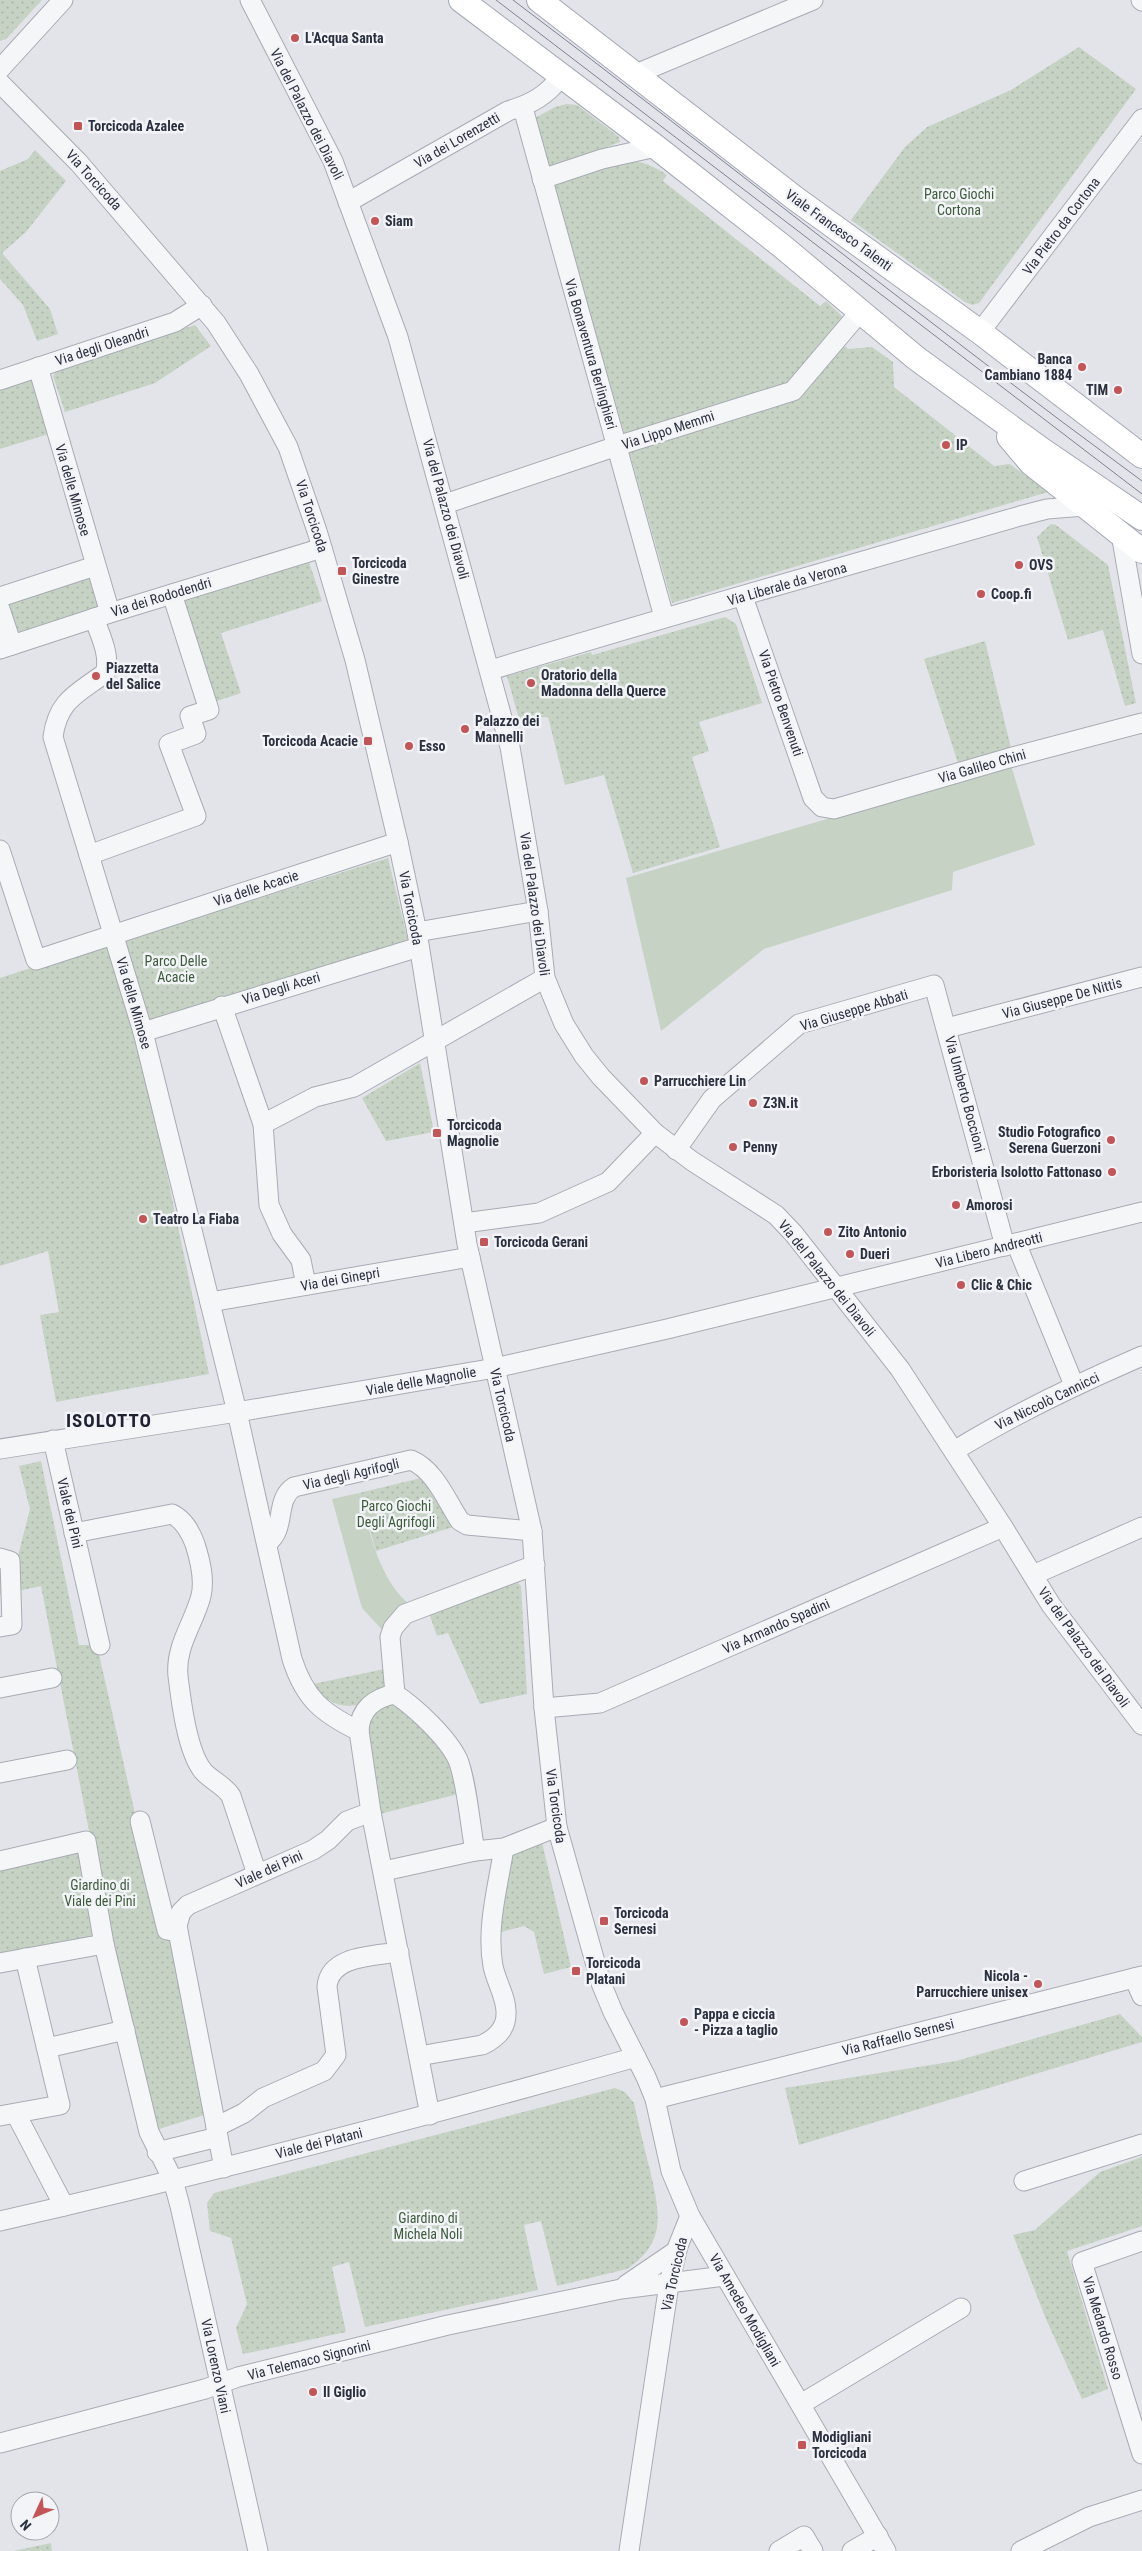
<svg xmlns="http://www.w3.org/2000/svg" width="1142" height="2551" viewBox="0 0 1142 2551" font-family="'Roboto Condensed',sans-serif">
<defs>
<pattern id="park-dots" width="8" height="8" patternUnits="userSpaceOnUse" patternTransform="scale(1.25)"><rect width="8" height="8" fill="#c6d3c4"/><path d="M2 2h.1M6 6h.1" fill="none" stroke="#aab6a9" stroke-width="1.8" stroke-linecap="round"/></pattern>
</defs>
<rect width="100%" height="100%" fill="#e3e4ea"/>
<!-- grass -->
<g fill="#c6d3c4">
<polygon points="1011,765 1035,845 953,872 952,890 764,949 661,1031 626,878"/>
<path d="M359,1493C370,1532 378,1578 410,1605L384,1632L362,1608L332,1499Z"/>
</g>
<!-- park -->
<g fill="url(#park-dots)">
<polygon points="0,0 42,0 6,39 0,41"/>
<polygon points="1079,47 1136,89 979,303 972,305 965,302 851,220 905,147 927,127 1011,90"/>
<path d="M567,104L577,105L619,137L620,142L607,147L612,162C634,159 649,162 667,175L663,181L820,306L826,301L843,317L830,332L848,349L872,347L893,362L894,387L994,466L1010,464L1048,492L672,603L535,118L555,107Z"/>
<polygon points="35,150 66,181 26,232 2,253 50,309 58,334 37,341 23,305 0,279 0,171 28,159"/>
<polygon points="195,325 211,346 155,383 65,412 53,376 57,370"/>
<polygon points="36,376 52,433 0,449 0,388"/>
<polygon points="1051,524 1056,525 1108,565 1136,703 1125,706 1103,630 1068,640 1037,537"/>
<polygon points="309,562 322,601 221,633 241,693 214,702 180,599"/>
<polygon points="92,572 104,609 15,639 2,602"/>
<polygon points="725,617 736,624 762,703 699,722 709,751 692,757 720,847 633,873 604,775 565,785 548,717 519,719 507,676 591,652 592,655"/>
<polygon points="985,641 1011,748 958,763 924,659"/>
<polygon points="388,858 408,941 148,1023 122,941"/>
<polygon points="113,941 137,1032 209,1374 56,1402 40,1315 59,1312 48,1251 0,1266 0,978"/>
<polygon points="420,1063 434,1132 386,1141 362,1098"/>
<polygon points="41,1461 79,1645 97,1645 163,1938 170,1939 204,2115 159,2129 111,1939 0,1960 0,1864 92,1846 41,1586 0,1595 0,1564 15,1567 30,1509 19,1466"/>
<polygon points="421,1478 453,1527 376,1551 359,1493"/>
<polygon points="518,1583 521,1586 527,1694 480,1704 448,1633 437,1636 429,1613"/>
<path d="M384,1669C384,1674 385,1680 384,1685C383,1691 378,1694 374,1697C351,1713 328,1707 313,1684Z"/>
<polygon points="397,1702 447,1753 458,1794 380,1814 367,1723 375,1707"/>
<polygon points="542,1842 571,1967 544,1974 534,1932 524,1926 497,1933 509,1853"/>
<polygon points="1120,2014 1142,2037 1142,2042 799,2145 785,2088 956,2061"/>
<path d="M615,2088L625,2092L634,2103C639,2125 644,2148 650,2170C659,2211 668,2242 627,2269L557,2286L541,2221L524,2225L538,2290L365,2327L349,2262L332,2267L346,2332L243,2354L236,2328L247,2304L231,2238L210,2231L207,2203L214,2193Z"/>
<polygon points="1142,2157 1142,2226 1067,2251 1108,2389 1082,2399 1046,2319 1013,2235 1035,2230 1100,2172"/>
<polygon points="51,2543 52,2551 13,2551"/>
</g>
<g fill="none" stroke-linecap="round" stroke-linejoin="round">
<defs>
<g id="minor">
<polyline points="250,0 333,161 398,337 510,747 538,911 545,978 564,1024 584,1056 601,1077 655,1133 692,1161 776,1215 794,1234 900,1369 1003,1527 1051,1605 1142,1725"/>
<polyline points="1141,0 1142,1"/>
<polyline points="0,69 63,0"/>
<polyline points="636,74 813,0"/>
<polyline points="0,83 79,163 216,323 249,374 288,447 317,531 355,660 398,842 417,932 467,1244 532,1531 544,1708 557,1827 601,1983 613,2012 646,2077 655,2099 671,2171 690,2216 886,2551"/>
<polyline points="523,108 664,617"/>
<polyline points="542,179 602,159 656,147"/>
<path d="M348,202L508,111C531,104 547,96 561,76"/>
<polyline points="980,332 1142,119"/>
<polyline points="38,367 110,613"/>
<polyline points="0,380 175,322 202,305"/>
<polyline points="445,504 617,446 793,391 860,312"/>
<polyline points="1121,534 1142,654"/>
<polyline points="0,597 95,566"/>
<polyline points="743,597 813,798 822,807 834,809 1009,758 1142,723"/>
<polyline points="0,609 12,645"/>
<path d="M94,618C100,635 111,656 105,673C77,694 58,700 53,737L143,1032L237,1412L292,1659C305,1699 322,1713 359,1731L371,1812L430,2115"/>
<polyline points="0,649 110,613 322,548"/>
<path d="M491,670C666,616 844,567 1020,516L1047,509L1085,506"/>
<polyline points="0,850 36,960 398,842"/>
<polyline points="89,855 196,816 169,744 196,734 190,716 209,710 172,594"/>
<polyline points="417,932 538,911"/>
<polyline points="222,1006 263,1124"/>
<polyline points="947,1028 1142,977"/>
<polyline points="143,1032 419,947"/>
<polyline points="676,1150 712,1099 799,1024 934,985 1005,1246"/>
<polyline points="464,1223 539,1213 608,1182 655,1133"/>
<polyline points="1016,1243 1074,1385"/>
<polyline points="306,1285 301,1260 282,1234 269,1205 263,1124 315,1097 354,1087 545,978"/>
<polyline points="210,1302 470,1257"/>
<polyline points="53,1440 100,1645"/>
<polyline points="0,1449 237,1412 495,1368 667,1329 1142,1212"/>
<path d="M954,1451C1014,1414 1077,1384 1142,1356"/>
<path d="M74,1533L172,1514C184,1520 190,1531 195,1544C200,1560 205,1579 201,1596C194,1623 175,1646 178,1676C181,1701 187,1751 203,1771C212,1781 224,1785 231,1796L257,1874"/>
<path d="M267,1543C287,1529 274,1500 294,1487L411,1460C435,1470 446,1500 460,1521L467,1525L532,1531"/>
<polyline points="0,1558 10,1561 12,1625 0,1627"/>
<polyline points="1033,1575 1142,1527"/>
<polyline points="0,1688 52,1678"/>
<polyline points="395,1694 390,1637 393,1628 405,1614 535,1565"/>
<polyline points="544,1708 600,1703 1003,1527"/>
<path d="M359,1731C360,1709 374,1698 395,1694C415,1707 448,1738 458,1760C467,1783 470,1825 475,1851"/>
<polyline points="0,1773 67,1760"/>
<polyline points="140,1821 167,1930 178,1932"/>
<polyline points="0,1861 86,1841 104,1944 149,2132 173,2180 180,2206 258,2551"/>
<polyline points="384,1871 475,1851 504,1848 557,1827"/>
<polyline points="0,1963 104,1944"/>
<polyline points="1134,1978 1142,1996"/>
<polyline points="47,2048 125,2030"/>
<path d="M419,2056L482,2045C495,2039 506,2030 506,2014C507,1998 496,1982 493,1966C486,1928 498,1886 504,1848"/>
<polyline points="655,2099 1142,1976"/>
<polyline points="16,2114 64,2206"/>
<polyline points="0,2116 60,2105 25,1958"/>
<path d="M216,2127L244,2113L263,2098L324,2071L336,2055L327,1987C329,1955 375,1956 399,1952"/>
<polyline points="157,2152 218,2137"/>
<polyline points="224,2168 177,1926 181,1912 188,1905 313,1850 328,1840 347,1821 371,1812"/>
<polyline points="1024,2181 1142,2144"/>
<path d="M0,2221C214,2172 425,2117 636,2057"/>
<polyline points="1142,2241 1082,2262 1142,2454"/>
<polyline points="626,2285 676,2251"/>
<polyline points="801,2404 961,2308"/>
<polyline points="0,2443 205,2389 238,2377 448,2325 621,2289 725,2276"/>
<polyline points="629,2551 669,2284 678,2246 690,2216"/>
<polyline points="779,2551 804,2536 813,2551"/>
<polyline points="852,2551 878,2536"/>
<polyline points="1021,2551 1089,2517 1142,2500"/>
</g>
<g id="major">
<polyline points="461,0 656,147 783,247 916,358 1042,450 1142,518"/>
<polyline points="539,0 796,199 980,332 1142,456"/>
<polyline points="1009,437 1031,463 1142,551"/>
</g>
</defs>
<!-- minor casing -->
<use href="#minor" stroke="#a8abb4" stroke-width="21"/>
<!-- major casing -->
<use href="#major" stroke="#a3a8b4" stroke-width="26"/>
<!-- minor -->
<use href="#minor" stroke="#f5f6f8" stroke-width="19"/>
<!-- major -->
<use href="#major" stroke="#fff" stroke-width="24"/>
<!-- tram -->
<g stroke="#7d8392" stroke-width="1">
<polyline points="496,0 1142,494"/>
<path d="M513,0C724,159 929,325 1142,481"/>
</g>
</g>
<!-- markers -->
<g fill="#c35457" stroke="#f2f4f7" stroke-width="2">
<circle cx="295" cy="38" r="5"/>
<rect x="73" y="121" width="10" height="10" rx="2.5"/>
<circle cx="375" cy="221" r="5"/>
<circle cx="1082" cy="367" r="5"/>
<circle cx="1118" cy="390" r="5"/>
<circle cx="946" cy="445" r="5"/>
<circle cx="1019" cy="565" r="5"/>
<rect x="337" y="566" width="10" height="10" rx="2.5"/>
<circle cx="981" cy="594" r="5"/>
<circle cx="96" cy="676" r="5"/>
<circle cx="531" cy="683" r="5"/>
<circle cx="465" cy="729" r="5"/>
<rect x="363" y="736" width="10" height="10" rx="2.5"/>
<circle cx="409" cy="746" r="5"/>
<circle cx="644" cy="1081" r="5"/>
<circle cx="753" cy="1103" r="5"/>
<rect x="432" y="1128" width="10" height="10" rx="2.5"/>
<circle cx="1111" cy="1140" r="5"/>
<circle cx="733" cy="1147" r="5"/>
<circle cx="1112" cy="1172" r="5"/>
<circle cx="956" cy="1205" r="5"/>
<circle cx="143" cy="1219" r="5"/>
<circle cx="828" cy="1232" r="5"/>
<rect x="479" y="1237" width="10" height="10" rx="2.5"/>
<circle cx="850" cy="1254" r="5"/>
<circle cx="961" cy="1285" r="5"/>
<rect x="599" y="1916" width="10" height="10" rx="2.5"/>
<rect x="571" y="1966" width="10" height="10" rx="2.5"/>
<circle cx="1038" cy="1984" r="5"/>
<circle cx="684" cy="2022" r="5"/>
<circle cx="313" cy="2392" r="5"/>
<rect x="797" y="2440" width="10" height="10" rx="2.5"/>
</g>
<g text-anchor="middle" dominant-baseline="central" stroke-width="5" stroke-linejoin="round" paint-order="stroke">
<!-- poi labels -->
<g font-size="14" font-weight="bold" fill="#2c3140" stroke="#f2f4f7" text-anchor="start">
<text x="305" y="38">L'Acqua Santa</text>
<text x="88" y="126">Torcicoda Azalee</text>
<text x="385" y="221">Siam</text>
<text x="1072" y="359" text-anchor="end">Banca<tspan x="1072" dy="16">Cambiano 1884</tspan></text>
<text x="1108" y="390" text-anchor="end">TIM</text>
<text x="956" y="445">IP</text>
<text x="352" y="563">Torcicoda<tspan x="352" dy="16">Ginestre</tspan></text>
<text x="1029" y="565">OVS</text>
<text x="991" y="594">Coop.fi</text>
<text x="106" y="668">Piazzetta<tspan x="106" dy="16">del Salice</tspan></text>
<text x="541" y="675">Oratorio della<tspan x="541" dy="16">Madonna della Querce</tspan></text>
<text x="475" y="721">Palazzo dei<tspan x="475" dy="16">Mannelli</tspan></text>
<text x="358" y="741" text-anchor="end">Torcicoda Acacie</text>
<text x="419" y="746">Esso</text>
<text x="654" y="1081">Parrucchiere Lin</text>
<text x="763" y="1103">Z3N.it</text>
<text x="447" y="1125">Torcicoda<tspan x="447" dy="16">Magnolie</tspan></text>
<text x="1101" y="1132" text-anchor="end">Studio Fotografico<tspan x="1101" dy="16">Serena Guerzoni</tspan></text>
<text x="743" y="1147">Penny</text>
<text x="1102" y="1172" text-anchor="end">Erboristeria Isolotto Fattonaso</text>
<text x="966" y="1205">Amorosi</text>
<text x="153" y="1219">Teatro La Fiaba</text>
<text x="838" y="1232">Zito Antonio</text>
<text x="494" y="1242">Torcicoda Gerani</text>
<text x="860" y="1254">Dueri</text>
<text x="971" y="1285">Clic &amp; Chic</text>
<text x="614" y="1913">Torcicoda<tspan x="614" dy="16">Sernesi</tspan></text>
<text x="586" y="1963">Torcicoda<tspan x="586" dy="16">Platani</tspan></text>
<text x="1028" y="1976" text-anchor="end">Nicola -<tspan x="1028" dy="16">Parrucchiere unisex</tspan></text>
<text x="694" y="2014">Pappa e ciccia<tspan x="694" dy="16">- Pizza a taglio</tspan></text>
<text x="323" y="2392">Il Giglio</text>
<text x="812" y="2437">Modigliani<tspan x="812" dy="16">Torcicoda</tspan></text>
</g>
<!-- street labels -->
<g font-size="14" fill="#2c3140" stroke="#f2f4f7">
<text transform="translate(307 114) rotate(63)">Via del Palazzo dei Diavoli</text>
<text transform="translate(457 140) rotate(-30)">Via dei Lorenzetti</text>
<text transform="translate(94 180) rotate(48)">Via Torcicoda</text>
<text transform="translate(1061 226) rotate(-53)">Via Pietro da Cortona</text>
<text transform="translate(839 230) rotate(36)">Viale Francesco Talenti</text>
<text transform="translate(102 346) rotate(-18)">Via degli Oleandri</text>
<text transform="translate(591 354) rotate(74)">Via Bonaventura Berlinghieri</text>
<text transform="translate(668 430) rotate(-18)">Via Lippo Memmi</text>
<text transform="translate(73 490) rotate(74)">Via delle Mimose</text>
<text transform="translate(446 509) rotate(75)">Via del Palazzo dei Diavoli</text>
<text transform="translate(312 516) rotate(72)">Via Torcicoda</text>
<text transform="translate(787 584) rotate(-16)">Via Liberale da Verona</text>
<text transform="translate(161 597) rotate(-17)">Via dei Rododendri</text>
<text transform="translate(781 703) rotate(71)">Via Pietro Benvenuti</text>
<text transform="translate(982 766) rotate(-16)">Via Galileo Chini</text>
<text transform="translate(256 888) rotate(-18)">Via delle Acacie</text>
<text transform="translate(535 904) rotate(82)">Via del Palazzo dei Diavoli</text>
<text transform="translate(411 908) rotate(79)">Via Torcicoda</text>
<text transform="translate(281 988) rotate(-17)">Via Degli Aceri</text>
<text transform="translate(1062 998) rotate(-15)">Via Giuseppe De Nittis</text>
<text transform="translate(134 1003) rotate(74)">Via delle Mimose</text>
<text transform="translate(854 1010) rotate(-17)">Via Giuseppe Abbati</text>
<text transform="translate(965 1094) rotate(75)">Via Umberto Boccioni</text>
<text transform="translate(989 1250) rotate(-14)">Via Libero Andreotti</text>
<text transform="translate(827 1278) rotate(51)">Via del Palazzo dei Diavoli</text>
<text transform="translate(340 1279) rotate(-10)">Via dei Ginepri</text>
<text transform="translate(421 1381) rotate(-10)">Viale delle Magnolie</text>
<text transform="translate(1047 1401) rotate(-26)">Via Niccolò Cannicci</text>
<text transform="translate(503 1405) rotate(77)">Via Torcicoda</text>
<text transform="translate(351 1474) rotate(-13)">Via degli Agrifogli</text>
<text transform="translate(70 1513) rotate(77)">Viale dei Pini</text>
<text transform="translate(776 1626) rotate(-24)">Via Armando Spadini</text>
<text transform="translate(1084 1647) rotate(54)">Via del Palazzo dei Diavoli</text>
<text transform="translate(556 1806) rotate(82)">Via Torcicoda</text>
<text transform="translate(269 1869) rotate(-24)">Viale dei Pini</text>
<text transform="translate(898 2037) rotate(-14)">Via Raffaello Sernesi</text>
<text transform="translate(319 2143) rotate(-14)">Viale dei Platani</text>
<text transform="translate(674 2274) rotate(-77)">Via Torcicoda</text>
<text transform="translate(745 2310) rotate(60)">Via Amedeo Modigliani</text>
<text transform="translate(1103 2328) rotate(73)">Via Medardo Rosso</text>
<text transform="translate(309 2360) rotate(-14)">Via Telemaco Signorini</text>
<text transform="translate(216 2366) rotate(78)">Via Lorenzo Viani</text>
</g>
<!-- park labels -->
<g font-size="14" fill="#3d5b3b" stroke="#f2f4f7">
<text x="959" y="194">Parco Giochi<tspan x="959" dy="16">Cortona</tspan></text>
<text x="176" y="961">Parco Delle<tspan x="176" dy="16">Acacie</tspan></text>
<text x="396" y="1506">Parco Giochi<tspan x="396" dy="16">Degli Agrifogli</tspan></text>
<text x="100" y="1885">Giardino di<tspan x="100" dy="16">Viale dei Pini</tspan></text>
<text x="428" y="2218">Giardino di<tspan x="428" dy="16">Michela Noli</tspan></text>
</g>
<!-- district labels -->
<g font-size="19" font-weight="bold" letter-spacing="1" fill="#1e2231" stroke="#f2f4f7">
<text x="109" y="1420">ISOLOTTO</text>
</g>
</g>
<!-- north arrow -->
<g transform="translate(35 2516) rotate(226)"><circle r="24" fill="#f2f4f7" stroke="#a3a6ae"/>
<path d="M0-4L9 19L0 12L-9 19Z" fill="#c35457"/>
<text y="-8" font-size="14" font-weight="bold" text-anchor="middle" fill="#2c3140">N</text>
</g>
</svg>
